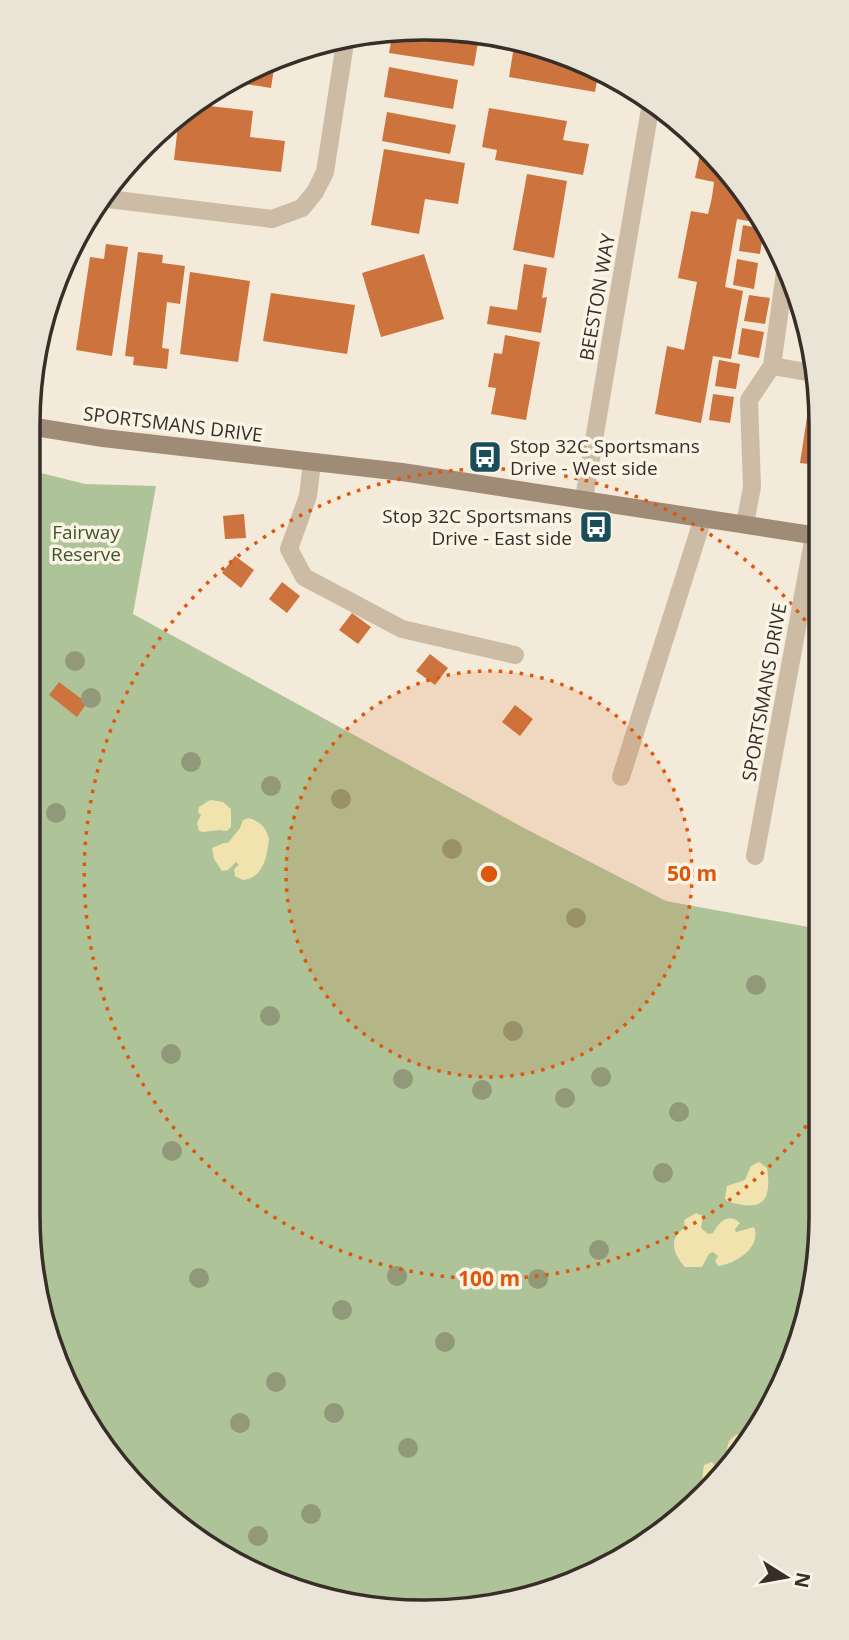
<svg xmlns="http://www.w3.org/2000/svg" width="849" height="1640" viewBox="0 0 849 1640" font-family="'Open Sans',sans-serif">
<rect width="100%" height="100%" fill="#f3ead9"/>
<!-- green -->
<polygon fill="#afc399" points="29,470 85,484 156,486 133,614 526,829 666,901 819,929 820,1241 780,1391 705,1496 577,1582 451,1611 322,1599 205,1545 110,1457 49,1343 28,1215"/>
<!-- sand -->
<g fill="#f0e3ae">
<polygon points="210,800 223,802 231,809 231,827 227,831 219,830 203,832 199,831 197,823 201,815 198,812 199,807"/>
<path d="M248,818C260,821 266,827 269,839C267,856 264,878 243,880L235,876L234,869L239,865L236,862L228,870L222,871L214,859L212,848L224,843H228L240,828L243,820Z"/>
<path d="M759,1162L767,1168C773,1206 758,1211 727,1201L725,1198L727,1186L745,1180L751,1166Z"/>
<path d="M696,1213L703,1216L701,1228L708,1234L713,1233C719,1222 728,1212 740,1223L735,1229L736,1232L754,1227C762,1247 736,1264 718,1266L715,1261L718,1256L713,1252L709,1254L702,1267H685C673,1254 668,1237 685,1228L684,1220Z"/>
<path d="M747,1432L750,1433L722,1472L728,1462C725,1446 728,1434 747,1432Z"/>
<polygon points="712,1462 716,1467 715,1473 721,1473 705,1496 694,1503 693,1490 702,1479 704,1465"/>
</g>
<!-- building -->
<g fill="#cd743e">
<polygon points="451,29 479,36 474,66 389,53 392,37"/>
<polygon points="514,46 599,69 595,92 509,77"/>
<polygon points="275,62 271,88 239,83"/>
<polygon points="389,67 458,80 453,109 384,97"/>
<polygon points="201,105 253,111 250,137 285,141 281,172 174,160 179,117"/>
<polygon points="489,108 567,121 563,140 589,144 583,175 495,160 497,150 482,147"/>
<polygon points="387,112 456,125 450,154 382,141"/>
<polygon points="702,144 739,183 756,213 754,222 737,219 725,287 743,291 731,359 713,356 701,423 655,414 667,346 684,350 697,282 678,278 691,211 708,214 712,197 714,182 695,178"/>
<polygon points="384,149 465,163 458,204 425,199 419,234 371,225"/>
<polygon points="527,174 567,181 554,258 513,250"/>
<polygon points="743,225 764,229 760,254 739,251"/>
<polygon points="106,244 128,247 112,356 76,350 90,257 104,259"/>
<polygon points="138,252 163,255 162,263 185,266 180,304 167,302 162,348 169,349 167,369 133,365 134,357 125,356"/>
<polygon points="424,254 444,319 381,337 362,273"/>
<polygon points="737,259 758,263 754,289 733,285"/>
<polygon points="524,264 547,268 542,298 547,297 541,333 487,324 490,306 517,310"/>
<polygon points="190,272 250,281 238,362 180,354"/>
<polygon points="271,293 355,305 347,354 263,341"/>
<polygon points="749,295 770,298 765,324 744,321"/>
<polygon points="742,328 764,332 759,358 738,354"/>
<polygon points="505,335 540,342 526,420 491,414 496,388 488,387 494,353 502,354"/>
<polygon points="719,360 740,364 736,389 715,386"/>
<polygon points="713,394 734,397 730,423 709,420"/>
<polygon points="807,417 818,419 818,465 800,463"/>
<polygon points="244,514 246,538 225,539 223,516"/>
<polygon points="235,556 254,570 241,588 222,573"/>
<polygon points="282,582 300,596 287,613 269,599"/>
<polygon points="352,613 371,627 358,644 339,630"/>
<polygon points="430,654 448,668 435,685 416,671"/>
<polygon points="59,682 87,703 77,717 49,695"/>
<polygon points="515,705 533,719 520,736 502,722"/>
</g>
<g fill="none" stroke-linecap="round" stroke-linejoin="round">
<!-- street -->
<g stroke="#ccbca5" stroke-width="18">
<polyline points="108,199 272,219 302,208 315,192 325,172 345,43"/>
<polyline points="772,366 818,374"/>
<polyline points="312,462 308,496 289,549 304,577 402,629 515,655"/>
<polyline points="584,499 651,103"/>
<polyline points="745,524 752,487 749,400 772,366 786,265"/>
<polyline points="621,777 703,518"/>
<polyline points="755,856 814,536"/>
</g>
<!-- secondary -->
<polyline stroke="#9f8b76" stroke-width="18" points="29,426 103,438 402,472 818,536"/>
</g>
<!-- trees -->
<g fill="#919978">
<circle cx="75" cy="661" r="10"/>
<circle cx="91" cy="698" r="10"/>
<circle cx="191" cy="762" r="10"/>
<circle cx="271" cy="786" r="10"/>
<circle cx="341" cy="799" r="10"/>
<circle cx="56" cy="813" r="10"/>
<circle cx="452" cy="849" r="10"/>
<circle cx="576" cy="918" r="10"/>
<circle cx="756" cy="985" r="10"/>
<circle cx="270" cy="1016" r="10"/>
<circle cx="513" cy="1031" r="10"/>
<circle cx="171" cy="1054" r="10"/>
<circle cx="601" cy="1077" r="10"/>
<circle cx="403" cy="1079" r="10"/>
<circle cx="482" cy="1090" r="10"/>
<circle cx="565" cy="1098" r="10"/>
<circle cx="679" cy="1112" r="10"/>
<circle cx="172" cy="1151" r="10"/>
<circle cx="663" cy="1173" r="10"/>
<circle cx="599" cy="1250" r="10"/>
<circle cx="397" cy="1276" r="10"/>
<circle cx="199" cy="1278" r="10"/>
<circle cx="538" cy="1279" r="10"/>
<circle cx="342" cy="1310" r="10"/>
<circle cx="445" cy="1342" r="10"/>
<circle cx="276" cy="1382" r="10"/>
<circle cx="334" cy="1413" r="10"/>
<circle cx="240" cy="1423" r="10"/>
<circle cx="408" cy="1448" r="10"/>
<circle cx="311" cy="1514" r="10"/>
<circle cx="258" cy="1536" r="10"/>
</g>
<!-- distance rings -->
<circle cx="489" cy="874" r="203" fill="#df570d" fill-opacity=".12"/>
<g fill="none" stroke="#df570d" stroke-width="3.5" stroke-dasharray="3.5 7">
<circle cx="489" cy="874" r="203"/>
<path d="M819 1109A405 405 0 1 1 817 636"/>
</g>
<!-- icons -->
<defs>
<symbol id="bus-square" viewBox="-11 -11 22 22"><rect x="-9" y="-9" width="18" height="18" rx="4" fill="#1a4d5a" stroke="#faf4e6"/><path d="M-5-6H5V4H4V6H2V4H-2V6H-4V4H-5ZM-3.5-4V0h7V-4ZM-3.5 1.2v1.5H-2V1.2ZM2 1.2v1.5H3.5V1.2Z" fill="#fff"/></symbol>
</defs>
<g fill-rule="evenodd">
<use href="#bus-square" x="466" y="438" width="38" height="38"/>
<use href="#bus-square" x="577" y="508" width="38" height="38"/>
</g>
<g text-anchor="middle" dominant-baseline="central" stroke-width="7" stroke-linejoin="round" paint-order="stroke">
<!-- street labels -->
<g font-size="19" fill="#372e27" stroke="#faf4e6">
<text transform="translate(597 297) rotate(-80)">BEESTON WAY</text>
<text transform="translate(173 424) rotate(7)">SPORTSMANS DRIVE</text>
<text transform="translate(764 692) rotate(-80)">SPORTSMANS DRIVE</text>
</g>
<!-- poi labels -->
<g font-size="19" fill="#372e27" stroke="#faf4e6" text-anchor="start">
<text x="510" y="446">Stop 32C Sportsmans<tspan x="510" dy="22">Drive - West side</tspan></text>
<text x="572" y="516" text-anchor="end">Stop 32C Sportsmans<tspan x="572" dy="22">Drive - East side</tspan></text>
</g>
<!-- park labels -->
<g font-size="19" fill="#405629" stroke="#faf4e6">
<text x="86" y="532">Fairway<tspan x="86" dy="22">Reserve</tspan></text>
</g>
</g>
<!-- crop -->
<path d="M0 0H849V1640H0ZM424 40H425A384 384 0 0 1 809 424V1216A384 384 0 0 1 425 1600H424A384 384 0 0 1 40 1216V424A384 384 0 0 1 424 40Z" fill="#eae4d7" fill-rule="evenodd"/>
<path fill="none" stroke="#372e27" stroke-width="3.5" d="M424 40H425A384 384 0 0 1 809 424V1216A384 384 0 0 1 425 1600H424A384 384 0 0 1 40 1216V424A384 384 0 0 1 424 40Z"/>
<circle cx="489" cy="874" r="10" fill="#df570d" stroke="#faf4e6" stroke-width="3.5"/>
<g font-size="21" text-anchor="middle" font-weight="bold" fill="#df570d" stroke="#faf4e6" stroke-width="7" stroke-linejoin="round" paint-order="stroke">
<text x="692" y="881">50 m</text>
<text x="489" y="1286">100 m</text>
</g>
<!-- north arrow -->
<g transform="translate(786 1577) rotate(101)" stroke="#faf4e6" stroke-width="5" paint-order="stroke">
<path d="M0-5L12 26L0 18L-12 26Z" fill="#372e27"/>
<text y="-10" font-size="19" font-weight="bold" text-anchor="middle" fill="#372e27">N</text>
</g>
</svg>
